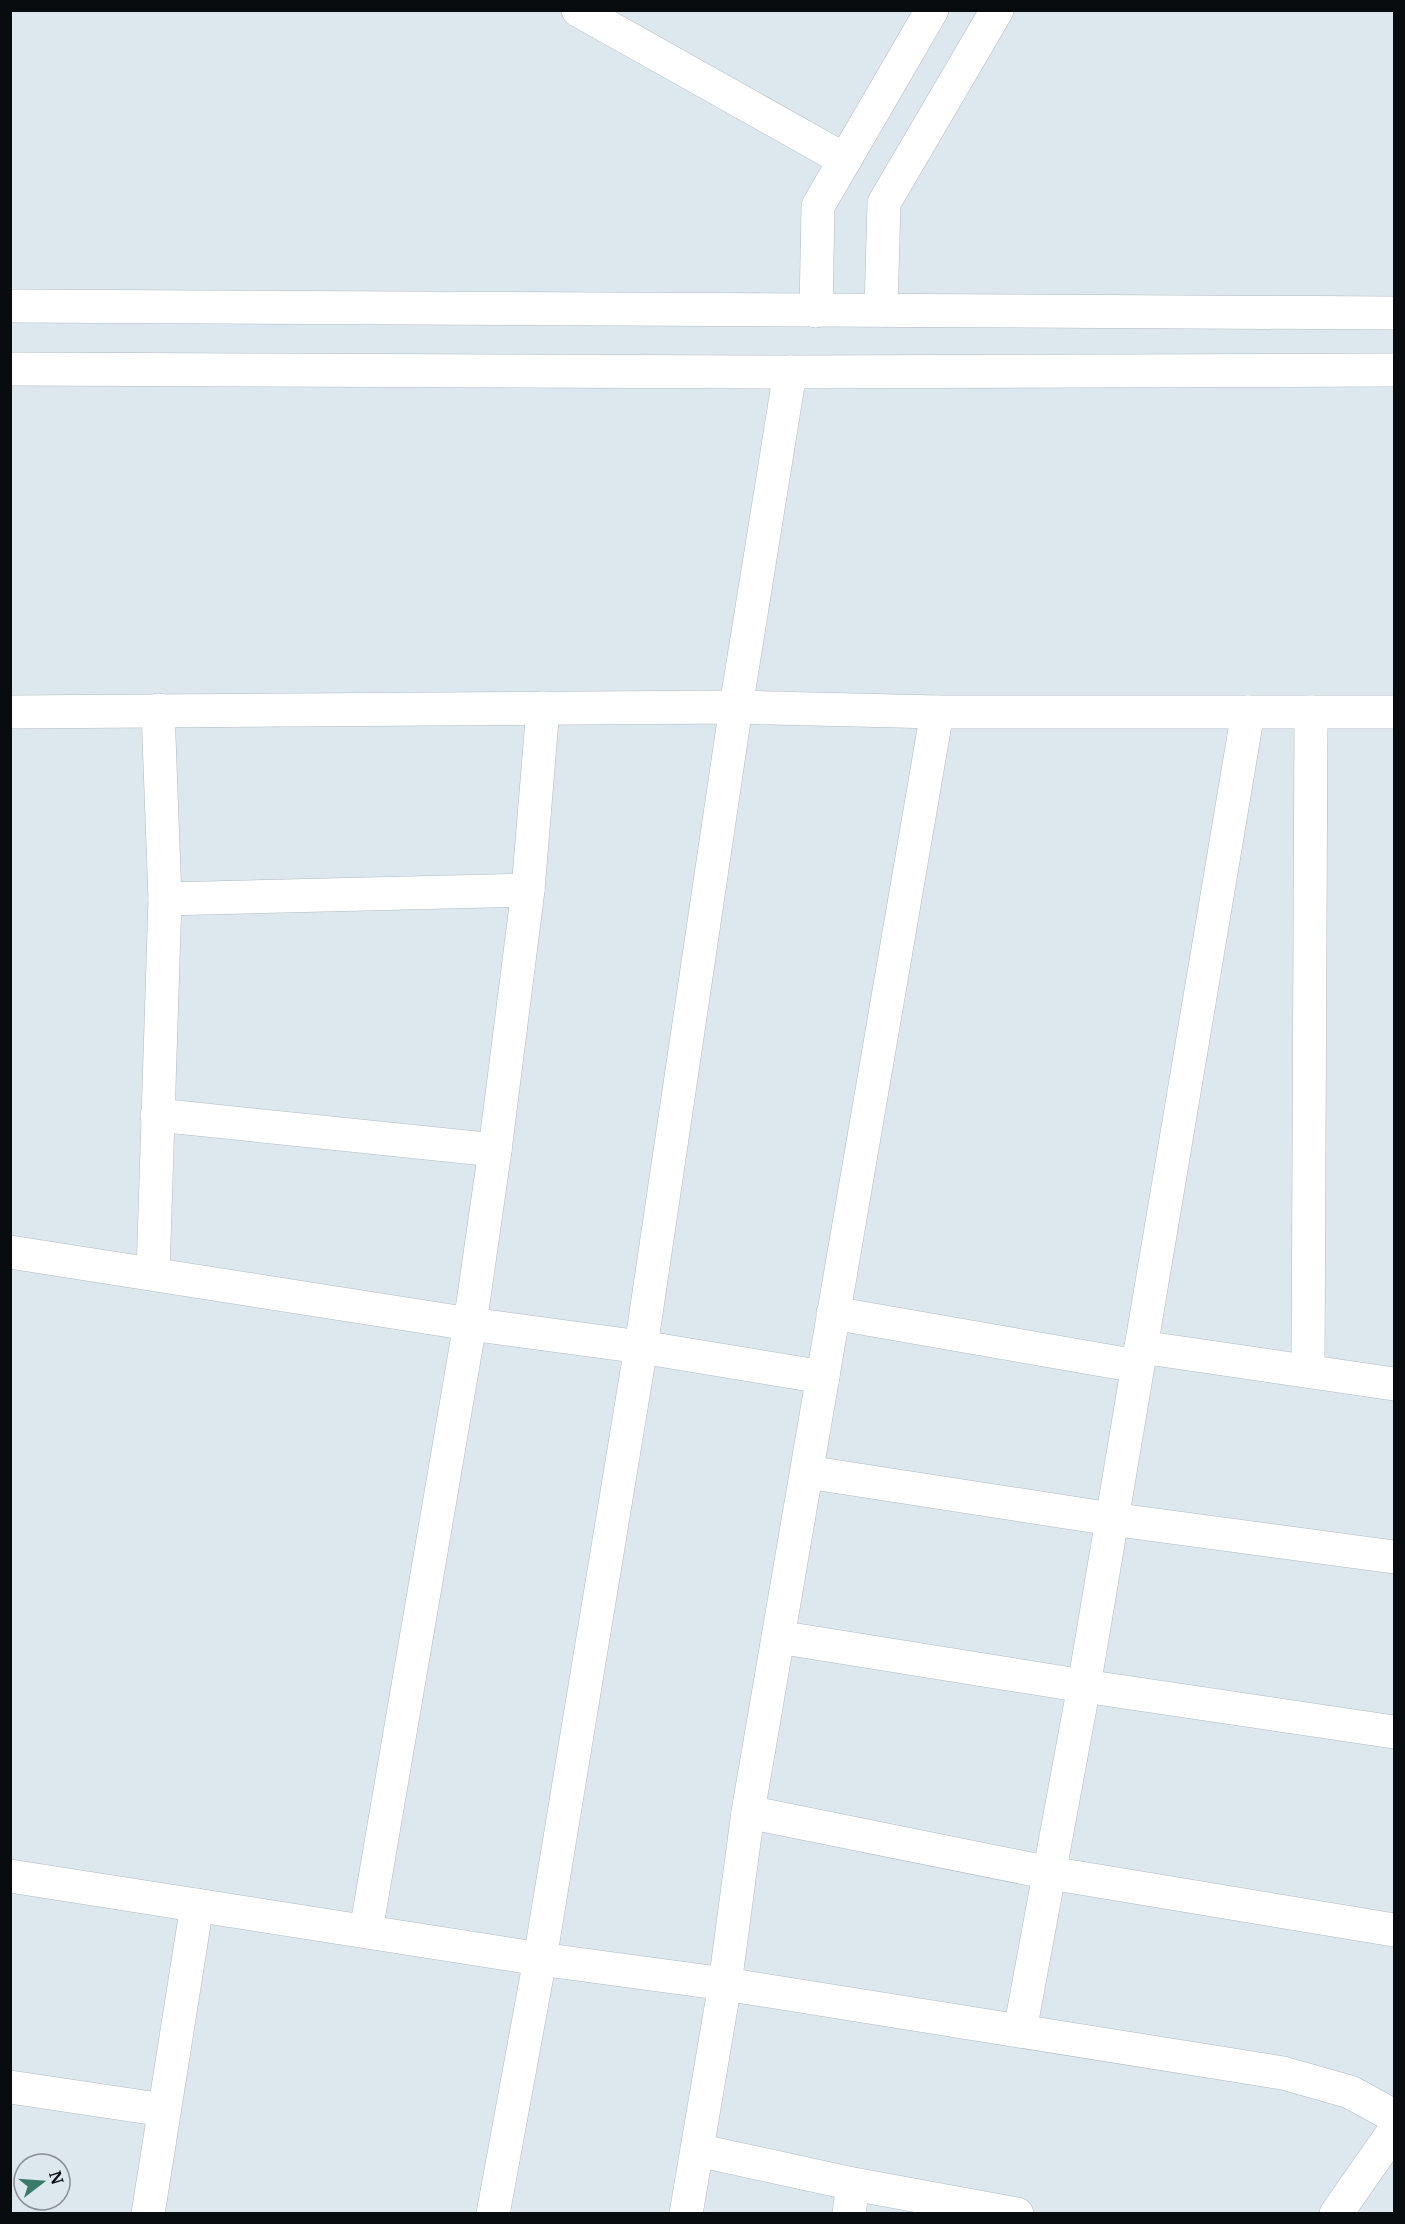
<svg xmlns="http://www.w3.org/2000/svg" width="1405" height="2224" viewBox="0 0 1405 2224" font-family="Merriweather,serif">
<rect width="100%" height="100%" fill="#dde7ee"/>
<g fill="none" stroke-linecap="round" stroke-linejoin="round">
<defs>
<g id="minor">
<polyline points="578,10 845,160"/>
<polyline points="10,306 1394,313"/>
<polyline points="881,310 884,203 997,10"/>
<polyline points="816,311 818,206 932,10"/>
<polyline points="10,369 790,372 1394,370"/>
<polyline points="10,712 736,707 937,712 1394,712"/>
<polyline points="165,899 528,890"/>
<polyline points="157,1115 495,1150"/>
<polyline points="10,1252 470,1324 641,1347 823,1377"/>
<polyline points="153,1274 165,899 158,710"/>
<polyline points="833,1313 1137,1366"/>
<polyline points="1141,1347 1394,1384"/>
<polyline points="1308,1371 1311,712"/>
<polyline points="807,1472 1111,1519 1394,1557"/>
<polyline points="778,1637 1084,1686 1394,1732"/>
<polyline points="748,1812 1050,1873 1394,1930"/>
<polyline points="10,1876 540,1959 725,1984 1283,2073 1350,2092 1394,2116"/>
<polyline points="366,1931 470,1324 495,1150 528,890 543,708"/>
<polyline points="1020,2031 1084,1686 1248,712"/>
<polyline points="10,2087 164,2110"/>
<polyline points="697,2150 853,2184 1017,2214"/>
<polyline points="148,2214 197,1905"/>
<polyline points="493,2214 540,1959 641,1347 736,707 790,372"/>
<polyline points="686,2214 725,1984 748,1812 937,712"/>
<polyline points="849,2214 853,2184"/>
<polyline points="1336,2214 1394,2131"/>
</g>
</defs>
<!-- minor casing -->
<use href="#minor" stroke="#b1bac2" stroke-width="34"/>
<!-- minor -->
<use href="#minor" stroke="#fff" stroke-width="33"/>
</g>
<!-- border -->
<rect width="1405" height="2224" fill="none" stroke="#090c0f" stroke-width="24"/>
<!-- north arrow -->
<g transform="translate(42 2182) rotate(73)"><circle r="28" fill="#dde7ee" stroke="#888f95" stroke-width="1.5"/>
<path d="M0-4.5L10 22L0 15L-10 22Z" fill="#397a6a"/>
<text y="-9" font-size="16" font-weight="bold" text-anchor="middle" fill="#090c0f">N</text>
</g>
</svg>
